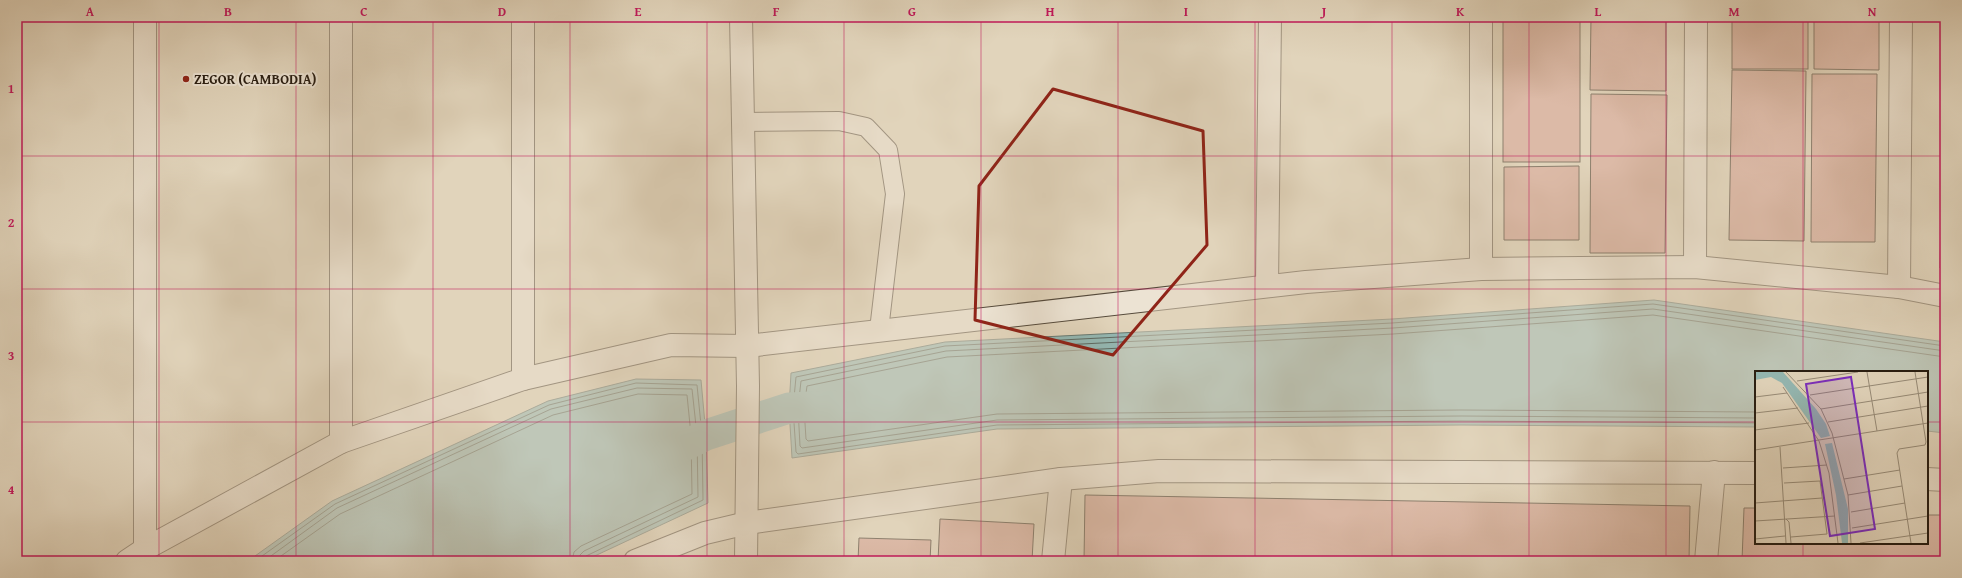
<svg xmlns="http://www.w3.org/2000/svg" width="1962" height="578" viewBox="0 0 1962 578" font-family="'Gentium Book Plus',serif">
<rect width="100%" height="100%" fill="#e1d4bb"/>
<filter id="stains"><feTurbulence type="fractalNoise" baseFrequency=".005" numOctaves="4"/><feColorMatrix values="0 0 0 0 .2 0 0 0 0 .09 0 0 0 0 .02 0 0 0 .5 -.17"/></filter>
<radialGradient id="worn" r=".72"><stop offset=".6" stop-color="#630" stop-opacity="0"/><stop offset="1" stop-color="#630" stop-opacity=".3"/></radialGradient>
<!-- water -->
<g fill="#94b8b3" stroke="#697a72">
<polygon points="1654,300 1945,342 1945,433 1927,431 1927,372 1756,372 1756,427 1461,425 997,429 792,458 789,408 791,373 945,342 1392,319"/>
<polygon points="636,379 701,380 706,435 708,503 584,561 248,561 332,501 548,401"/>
</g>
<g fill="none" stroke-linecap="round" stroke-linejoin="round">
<!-- shore -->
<g stroke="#5e6a62" stroke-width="1">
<polyline points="1756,412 1461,410 997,414 808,441 806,439 804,408 807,386 947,357 1393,334 1653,315 1945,357"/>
<polyline points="1756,418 1461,416 997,420 802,448 800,446 798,408 801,381 946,351 1393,328 1653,309 1945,351"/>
<polyline points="1756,423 1461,421 997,425 798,454 796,452 793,408 796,377 945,346 1392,323 1653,304 1945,346"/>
<polyline points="255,561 335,504 549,405 636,383 697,385 702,435 703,500 586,556 583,561"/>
<polyline points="264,561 337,508 551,409 637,388 692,389 697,435 698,497 584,551 580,555 578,561"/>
<polyline points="274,561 340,514 553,415 638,394 687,395 691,435 692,494 581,546 574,552 572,561"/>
</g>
<!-- canal -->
<polyline stroke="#94b8b3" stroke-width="31" points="668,454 706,435 789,408 832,406"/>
</g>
<!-- building -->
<g fill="#d49b8e" stroke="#281d11">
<rect x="1503" y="17" width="77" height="145"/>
<polygon points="1591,17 1666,17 1666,91 1590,90"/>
<rect x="1732" y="17" width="76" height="52"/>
<polygon points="1814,17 1879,17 1879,70 1814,69"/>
<rect x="1941" y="17" width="4" height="53"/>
<polygon points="1732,70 1806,71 1804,241 1729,240"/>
<polygon points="1812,74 1877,74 1875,242 1811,242"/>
<rect x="1941" y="78" width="4" height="54"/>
<polygon points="1591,94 1667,95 1665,253 1590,253"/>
<polygon points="1942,151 1945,151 1945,268 1940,268"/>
<polygon points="1579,166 1579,240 1504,240 1504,167"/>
<polygon points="1085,495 1690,506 1689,561 1084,561"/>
<polygon points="1744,508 1756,508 1756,543 1927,543 1927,515 1945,515 1945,561 1742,561"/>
<polygon points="940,519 1034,524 1032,561 938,561"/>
<polygon points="859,538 931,540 930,561 858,561"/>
</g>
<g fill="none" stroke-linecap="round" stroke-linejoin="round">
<defs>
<polyline id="service" points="743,122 839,121 866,127 888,150 895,194 879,330"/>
<g id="minor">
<polyline points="1481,17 1481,269"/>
<polyline points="1695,267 1696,17"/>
<polyline points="1267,286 1270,17"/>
<polyline points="1899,287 1901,17"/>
<polyline points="747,346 1306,282 1481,269 1695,267 1899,287 1945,296"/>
<polyline points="523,379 523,17"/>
<polyline points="341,442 341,17"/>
<polyline points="1927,479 1945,480"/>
<polyline points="145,549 145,17"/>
<polyline points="635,561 705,533 747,523 1061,479 1159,471 1756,473"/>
<polyline points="1053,561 1061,479"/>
<polyline points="1706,561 1714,472"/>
</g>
<g id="tertiary">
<polyline points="741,17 748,386 746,561"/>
<polyline points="127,561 145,549 341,442 523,379 671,345 747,346"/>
</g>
</defs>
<!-- service casing -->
<use href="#service" stroke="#564b3c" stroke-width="20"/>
<!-- minor casing -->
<use href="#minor" stroke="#564b3c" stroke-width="24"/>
<!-- tertiary casing -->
<use href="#tertiary" stroke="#564b3c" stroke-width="24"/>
<!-- service -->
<use href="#service" stroke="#ece3d3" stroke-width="18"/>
<!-- minor -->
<use href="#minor" stroke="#ece3d3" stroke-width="22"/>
<!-- tertiary -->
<use href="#tertiary" stroke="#ece3d3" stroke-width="22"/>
</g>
<!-- marked area -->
<path d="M0 0H1962V578H0ZM1053,89L1203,131L1207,245L1113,355L975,320L979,186Z" fill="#e1d4bb" fill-opacity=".55" fill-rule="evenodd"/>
<path fill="none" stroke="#8f2418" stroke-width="3" stroke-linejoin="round" d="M1053,89L1203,131L1207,245L1113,355L975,320L979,186Z"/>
<!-- grid -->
<path fill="none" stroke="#c2185b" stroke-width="1" stroke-opacity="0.55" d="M159,17V561M296,17V561M433,17V561M570,17V561M707,17V561M844,17V561M981,17V561M1118,17V561M1255,17V561M1392,17V561M1529,17V561M1666,17V561M1803,17V372M17,156H1945M17,289H1945M17,422H1756M1927,422H1945M1803,543V561"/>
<!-- markers -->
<circle fill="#8f2418" stroke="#ece3d3" stroke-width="1.5" cx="186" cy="79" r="4"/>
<g text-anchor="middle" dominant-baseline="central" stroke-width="4" stroke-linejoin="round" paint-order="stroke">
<!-- poi labels -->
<g font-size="14" font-weight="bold" fill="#281d11" stroke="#ece3d3" text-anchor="start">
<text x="194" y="79">ZEGOR (CAMBODIA)</text>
</g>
</g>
<!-- overview -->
<g transform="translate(1755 371)">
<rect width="173" height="173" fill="#e1d4bb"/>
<path d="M0,1H28L61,38L71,53L75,65L66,67L27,12L16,6L0,9ZM77,72L93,138V172H87L81,124L70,73Z" fill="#94b8b3"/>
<path fill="none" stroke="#978b77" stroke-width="1" d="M31,1L66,38L77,62L93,124L96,172M112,1L122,60M42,10L103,1M28,16L64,70L74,102L83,172M55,24L173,6M0,26L32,22M66,38L173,21M0,42L43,37M73,51L173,35M0,59L54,52M25,76L31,172M0,79L173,52M28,97L72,94M89,108L145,99M29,112L65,110L72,163L36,166M93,124L147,115M0,132L67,127M96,141L150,132M31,148L34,151L36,172M0,150L80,145M97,157L173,145M0,168L30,165M105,172L173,162M156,172L142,82L144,78L170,74L171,71L160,1"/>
<path fill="#7b2cbf" fill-opacity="0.15" stroke="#7b2cbf" stroke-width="2" d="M96,6L120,158L75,165L51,13Z"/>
<rect width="173" height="173" fill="none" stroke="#281d11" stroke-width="2"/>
</g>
<!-- margin -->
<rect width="1962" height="578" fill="none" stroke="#e1d4bb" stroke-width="44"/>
<rect x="22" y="22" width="1918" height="534" fill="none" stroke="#c2185b" stroke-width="1.5"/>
<g font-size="13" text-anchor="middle" font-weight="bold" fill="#c2185b">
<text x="90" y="16">A</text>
<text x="228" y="16">B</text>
<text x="364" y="16">C</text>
<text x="502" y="16">D</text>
<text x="638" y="16">E</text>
<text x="776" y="16">F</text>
<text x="912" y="16">G</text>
<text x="1050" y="16">H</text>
<text x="1186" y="16">I</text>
<text x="1324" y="16">J</text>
<text x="1460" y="16">K</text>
<text x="1598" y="16">L</text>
<text x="1734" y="16">M</text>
<text x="1872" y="16">N</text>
<text x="11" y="93">1</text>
<text x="11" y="227">2</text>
<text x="11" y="360">3</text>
<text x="11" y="494">4</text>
</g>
<rect width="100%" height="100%" filter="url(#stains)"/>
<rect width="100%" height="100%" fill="url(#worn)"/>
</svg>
